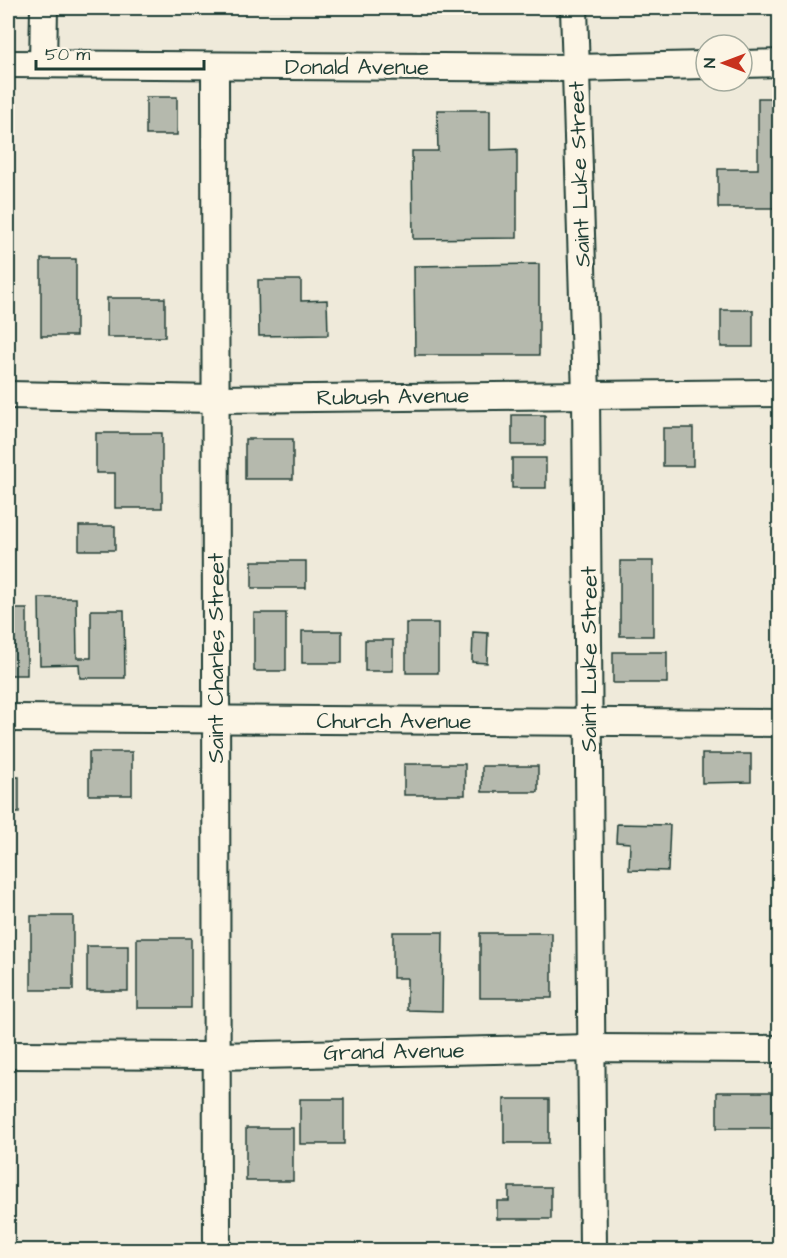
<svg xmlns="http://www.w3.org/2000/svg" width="787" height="1258" viewBox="0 0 787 1258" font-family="'Architects Daughter',sans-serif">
<rect width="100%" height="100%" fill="#efeada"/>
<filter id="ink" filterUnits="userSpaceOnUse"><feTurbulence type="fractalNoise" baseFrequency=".0167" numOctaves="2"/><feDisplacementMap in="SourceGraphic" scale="12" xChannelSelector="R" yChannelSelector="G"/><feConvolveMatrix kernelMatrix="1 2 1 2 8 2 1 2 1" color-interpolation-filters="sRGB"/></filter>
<g filter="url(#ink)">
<!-- building -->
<g fill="#b5b9ad" stroke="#1f3d34" stroke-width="1.5">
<rect x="146" y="97" width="31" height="38"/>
<polygon points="758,98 780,98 780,208 718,208 718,169 758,169"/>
<polygon points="437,110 490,110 490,150 517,149 517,238 413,239 412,151 438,151"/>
<rect x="41" y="259" width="35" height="77"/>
<polygon points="539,264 539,355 415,355 414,266"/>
<polygon points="258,280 301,280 301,301 327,300 328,335 259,336"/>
<rect x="107" y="298" width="58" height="39"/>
<rect x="721" y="310" width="32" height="37"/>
<rect x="512" y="415" width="33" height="30"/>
<rect x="8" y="422" width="3" height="52"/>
<rect x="663" y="428" width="30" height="38"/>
<polygon points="96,433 162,433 162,508 115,508 115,473 96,473"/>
<rect x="245" y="439" width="48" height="40"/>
<rect x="512" y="458" width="34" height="30"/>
<rect x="79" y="526" width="36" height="24"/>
<rect x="252" y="561" width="54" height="27"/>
<rect x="620" y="561" width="33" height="75"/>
<polygon points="39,598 76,598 77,658 91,658 91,610 124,610 125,678 80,678 79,664 40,665"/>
<rect x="8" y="609" width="19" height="66"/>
<rect x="254" y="613" width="32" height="58"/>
<rect x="406" y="623" width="32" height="50"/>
<rect x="302" y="631" width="40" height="32"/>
<polygon points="473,632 488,633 487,663 472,662"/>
<rect x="365" y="640" width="28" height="31"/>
<rect x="613" y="652" width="54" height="31"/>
<rect x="89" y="752" width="43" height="43"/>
<polygon points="702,754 751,754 751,782 702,783"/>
<rect x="404" y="764" width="61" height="31"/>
<rect x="482" y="766" width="56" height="26"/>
<rect x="8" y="777" width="11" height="36"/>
<polygon points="617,824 670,825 668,871 629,870 630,843 616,842"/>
<rect x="31" y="916" width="42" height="74"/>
<polygon points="393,932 443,932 442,1011 407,1010 407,978 393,978"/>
<rect x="480" y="933" width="72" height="65"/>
<rect x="137" y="938" width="54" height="70"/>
<rect x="87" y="946" width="41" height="45"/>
<rect x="717" y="1092" width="61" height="36"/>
<rect x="300" y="1099" width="44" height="45"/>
<rect x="504" y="1099" width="45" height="44"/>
<rect x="246" y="1128" width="47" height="53"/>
<polygon points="509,1187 551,1187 551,1219 497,1219 497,1201 509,1201"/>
</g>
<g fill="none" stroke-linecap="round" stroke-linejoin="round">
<defs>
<g id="minor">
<polyline points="574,8 586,395 593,1250"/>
<polyline points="8,64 576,68 706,65"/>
<polyline points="43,64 44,8"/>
<polyline points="742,64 780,63"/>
<polyline points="215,66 217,1250"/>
<polyline points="8,395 215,399 780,393"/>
<polyline points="8,718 780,723"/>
<polyline points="8,1055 216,1056 592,1048 780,1049"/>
</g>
</defs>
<!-- minor casing -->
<use href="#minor" stroke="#1f3d34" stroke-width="30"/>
<!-- minor -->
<use href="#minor" stroke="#fcf5e5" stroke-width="26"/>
</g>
</g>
<g text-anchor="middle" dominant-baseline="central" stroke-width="6" stroke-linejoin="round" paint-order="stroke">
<!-- street labels -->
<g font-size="22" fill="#1f3d34" stroke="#fcf5e5">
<text x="357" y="67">Donald Avenue</text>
<text transform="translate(580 174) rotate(-92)">Saint Luke Street</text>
<text transform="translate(393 397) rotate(-1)">Rubush Avenue</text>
<text transform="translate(216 658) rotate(-90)">Saint Charles Street</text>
<text transform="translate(589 659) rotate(-90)">Saint Luke Street</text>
<text x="394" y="721">Church Avenue</text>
<text transform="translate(394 1052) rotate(-1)">Grand Avenue</text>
</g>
</g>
<!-- margin -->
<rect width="787" height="1258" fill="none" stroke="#fcf5e5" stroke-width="30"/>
<rect x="15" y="15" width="757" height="1228" fill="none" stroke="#1f3d34" stroke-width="2" filter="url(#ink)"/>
<!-- north arrow -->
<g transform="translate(724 63) rotate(270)"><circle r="28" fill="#fcf5e5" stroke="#a4ab9e" stroke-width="1.5"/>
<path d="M0-4.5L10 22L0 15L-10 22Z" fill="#c8321e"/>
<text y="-9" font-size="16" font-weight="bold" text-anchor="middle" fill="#1f3d34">N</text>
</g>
<!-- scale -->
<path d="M36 60v9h168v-9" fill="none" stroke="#1f3d34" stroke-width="3"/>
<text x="45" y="60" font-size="18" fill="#1f3d34" stroke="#fcf5e5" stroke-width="4.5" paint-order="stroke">50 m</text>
</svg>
